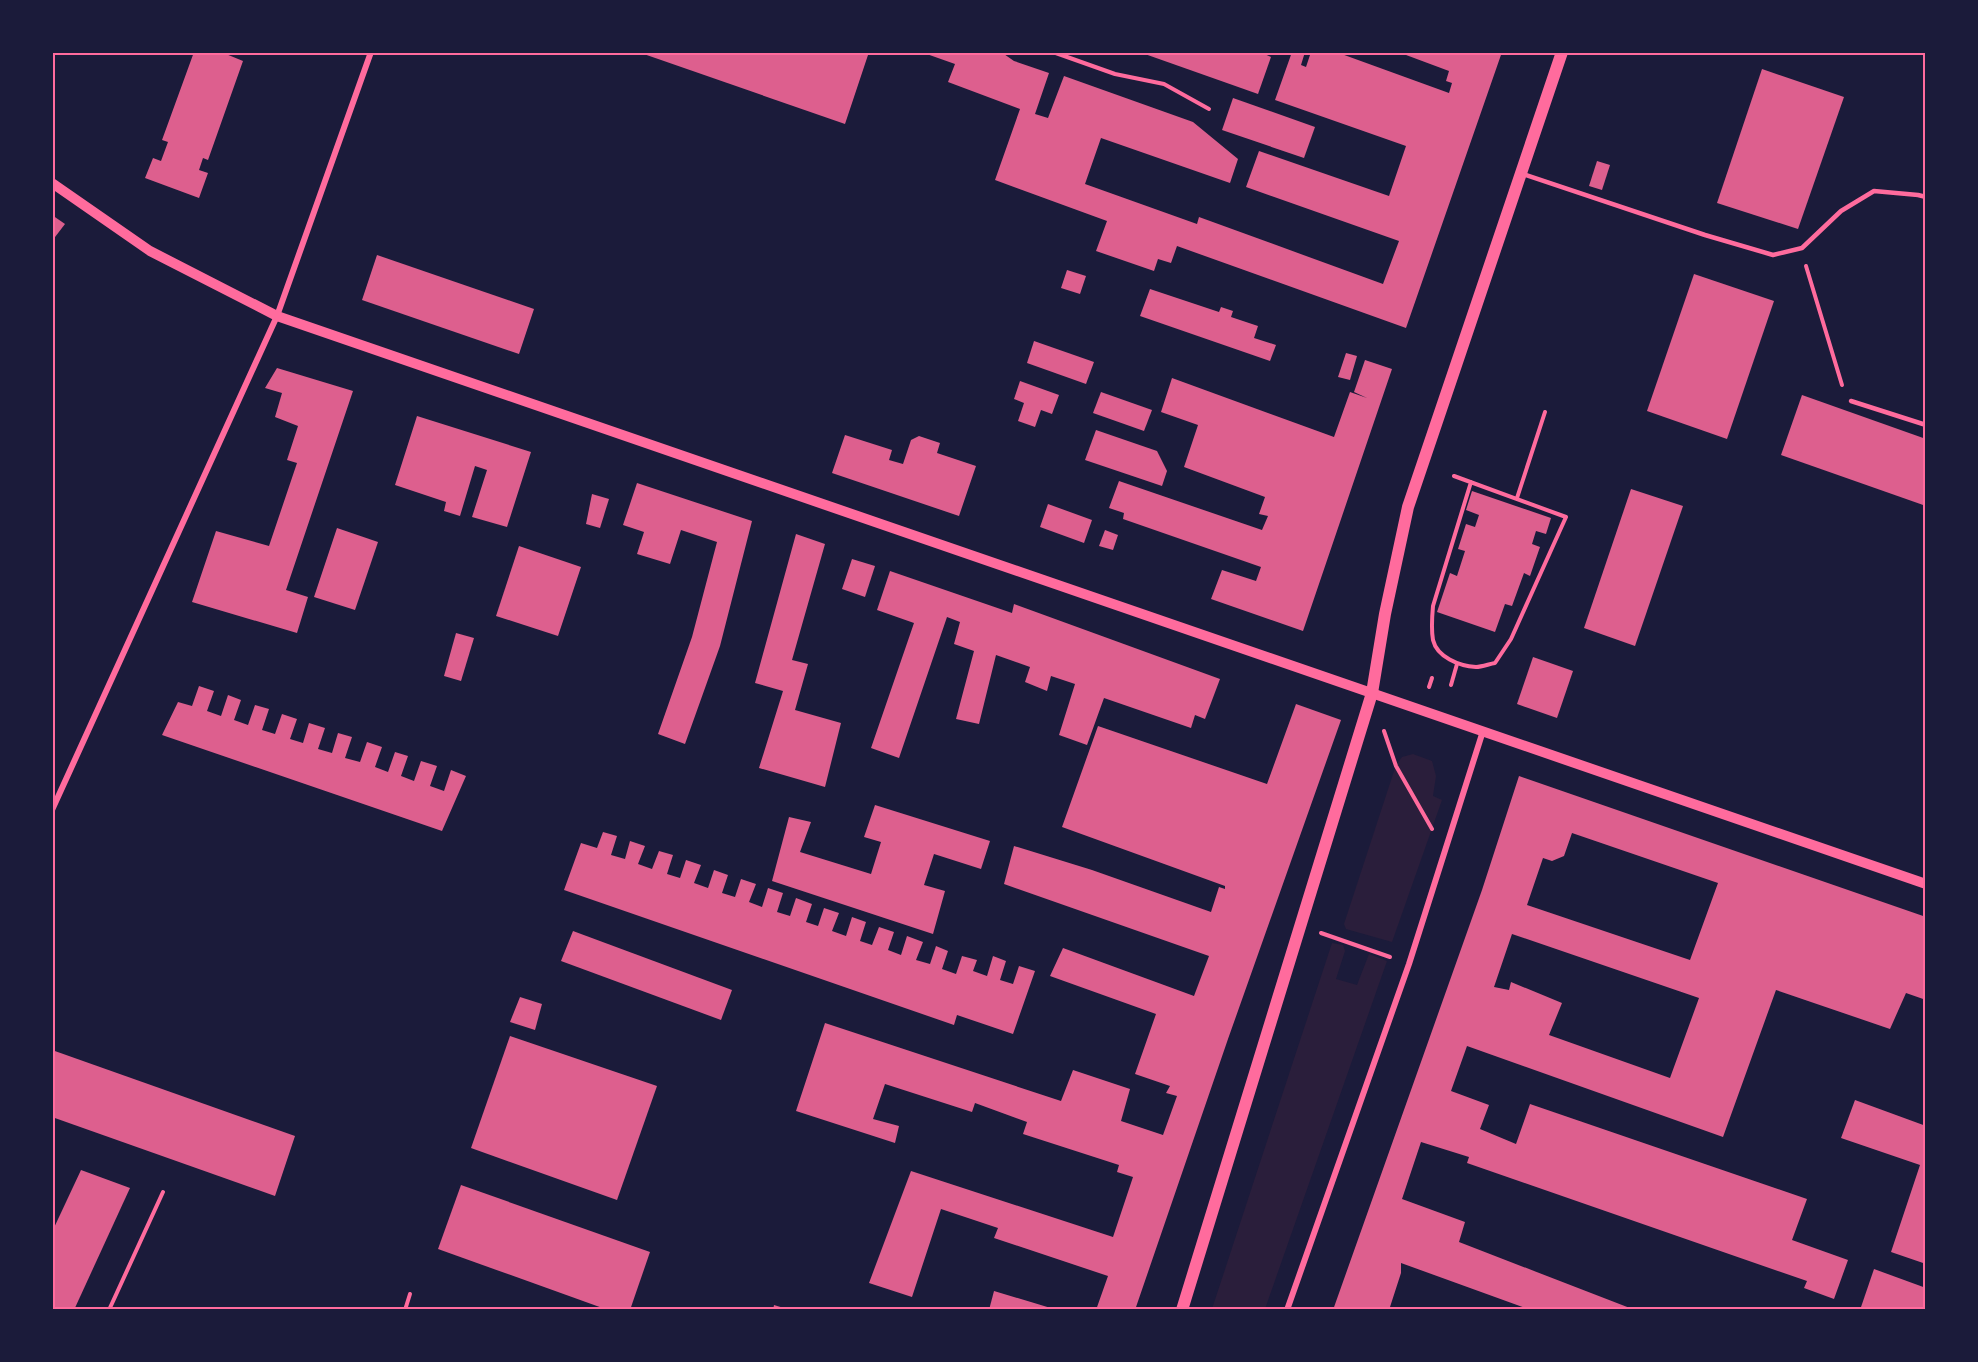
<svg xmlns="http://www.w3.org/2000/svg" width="1978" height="1362" viewBox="0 0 1978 1362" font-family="'Titillium Web',sans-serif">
<rect width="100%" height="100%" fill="#1b1b3a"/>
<!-- green -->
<g fill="#2a1e3b">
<polygon points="1413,754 1432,761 1436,776 1433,796 1442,800 1392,942 1346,929 1344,924 1396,765 1402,757"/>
<polygon points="1332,943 1343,945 1345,951 1336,979 1357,985 1369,954 1387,961 1265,1309 1212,1309"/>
</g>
<!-- building -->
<g fill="#dd5f8e" fill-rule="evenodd">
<polygon points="194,52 221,52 243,61 208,160 203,158 199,170 208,173 199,198 145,178 153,158 161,161 168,142 162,140"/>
<polygon points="638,52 869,52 845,124"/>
<polygon points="921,52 1001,52 1014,61 1049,73 1035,114 1048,118 1064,76 1193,122 1238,159 1230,183 1101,138 1085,184 1197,224 1199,217 1383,284 1399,241 1246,187 1259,151 1389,196 1406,146 1275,100 1292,52 1305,52 1301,65 1306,67 1311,52 1336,52 1449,93 1452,83 1446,81 1449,71 1398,52 1502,52 1406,328 1177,246 1171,263 1158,259 1154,271 1096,251 1107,221 995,180 1020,109 948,82 955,64"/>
<polygon points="1260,52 1271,57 1258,94 1142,53"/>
<polygon points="1762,69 1844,97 1798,229 1717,203"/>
<polygon points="1233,98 1315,127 1304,158 1222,130"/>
<polygon points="1597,161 1610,165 1602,190 1589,186"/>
<polygon points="52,215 65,224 52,241"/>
<polygon points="377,255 534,309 519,354 362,300"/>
<polygon points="1067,270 1086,276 1080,294 1061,288"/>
<polygon points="1694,274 1774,301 1727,439 1647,411"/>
<polygon points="1150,289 1219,312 1221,307 1233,311 1231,317 1258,326 1254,338 1276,345 1270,361 1140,316"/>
<polygon points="1034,341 1094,362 1086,384 1027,363"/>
<polygon points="1346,353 1357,356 1350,380 1338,377"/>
<polygon points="1365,360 1392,369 1303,631 1211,599 1222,570 1256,581 1261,567 1123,519 1124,513 1109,508 1119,481 1262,530 1268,516 1259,514 1265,497 1184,467 1198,425 1161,412 1172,378 1334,437 1350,392 1367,398 1354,392"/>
<polygon points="277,368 353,391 286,590 308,597 297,633 192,602 216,531 269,546 297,463 287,460 298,426 275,417 282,393 265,388"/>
<polygon points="1020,381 1059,395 1052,414 1041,410 1035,427 1018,421 1024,403 1014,399"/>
<polygon points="1101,392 1152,410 1144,431 1093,413"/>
<polygon points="1802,395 1926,439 1926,506 1781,455"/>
<polygon points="417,416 531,452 507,527 472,517 487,470 475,466 460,516 444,511 446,502 395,485"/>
<polygon points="1096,430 1157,451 1167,471 1162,486 1085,460"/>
<polygon points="845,435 892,450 889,460 903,464 911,440 919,436 940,443 937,453 976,466 959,516 832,473"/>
<polygon points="637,483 752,521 720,646 685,744 658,734 692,637 717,542 681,530 670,564 637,554 644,532 623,525"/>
<polygon points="1631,489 1683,506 1635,646 1584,628"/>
<polygon points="1472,491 1551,518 1546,534 1536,531 1532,544 1540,547 1530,576 1524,573 1512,606 1505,604 1495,632 1437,612 1450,573 1457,576 1465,551 1458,549 1466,524 1475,527 1479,515 1466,510"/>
<polygon points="592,494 609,499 600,528 586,524"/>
<polygon points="1048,504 1092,520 1084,543 1040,527"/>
<polygon points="337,528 378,542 355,610 314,597"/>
<polygon points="1105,530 1118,535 1113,550 1099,546"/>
<polygon points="796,534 825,544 792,660 808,664 795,710 841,723 825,787 759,768 783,691 755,683"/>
<polygon points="519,546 581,567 558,636 496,616"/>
<polygon points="852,559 875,566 865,597 842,589"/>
<polygon points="890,571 1012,613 1014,604 1220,679 1205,719 1195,715 1191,728 1104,698 1087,745 1059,735 1075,684 1051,676 1047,691 1025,682 1030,667 996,655 979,724 956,719 974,651 954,644 960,622 947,617 899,758 871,748 914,623 877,610"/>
<polygon points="456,633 474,638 461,681 444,676"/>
<polygon points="1533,657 1573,671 1557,718 1517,704"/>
<polygon points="199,686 214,691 207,711 221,716 228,695 241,700 234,720 248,725 255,705 269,709 262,730 275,734 282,714 297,719 290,739 303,743 309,723 325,728 318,749 332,753 338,733 352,737 345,758 360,762 367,742 382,747 375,767 388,772 395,752 408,756 401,776 414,781 421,761 437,766 430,786 444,791 451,770 466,776 442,831 162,735 178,702 192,706"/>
<polygon points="1296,704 1341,720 1228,1039 1135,1310 1096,1310 1108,1276 994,1238 998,1228 941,1209 912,1297 869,1283 911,1171 1113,1237 1133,1177 1117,1172 1119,1165 1023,1134 1027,1122 975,1103 972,1112 885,1084 873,1119 899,1126 895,1143 796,1111 825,1023 1061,1101 1073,1070 1130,1089 1121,1121 1163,1135 1177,1096 1166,1093 1170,1086 1135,1074 1156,1014 1050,976 1063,948 1194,996 1209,956 1004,884 1014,846 1092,870 1211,912 1219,887 1225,889 1225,886 1062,827 1098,726 1267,784"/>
<path d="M1519,776L1926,917V1000L1906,993L1890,1029L1776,990L1723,1137L1467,1046L1451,1091L1489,1105L1480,1129L1516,1144L1530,1104L1807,1199L1792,1240L1848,1260L1834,1299L1804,1288L1807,1281L1467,1163L1469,1157L1421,1142L1402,1199L1465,1222L1459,1242L1635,1310H1531L1401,1263V1273L1390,1307L1395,1310H1333L1482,890ZM1572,833L1718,883L1690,960L1527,905L1543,858L1552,861L1564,856ZM1512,934L1699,998L1670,1078L1549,1035L1562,1003L1511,982L1509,990L1494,987Z"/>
<polygon points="875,805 990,841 981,869 934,854 924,885 945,891 933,934 772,881 789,817 811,822 800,852 871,874 881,842 864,837"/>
<polygon points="603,832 617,836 611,855 625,859 630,841 645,846 638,864 652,869 659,851 673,855 667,874 680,878 686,860 701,865 694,883 708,888 714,870 728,875 722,893 735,897 741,879 756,884 749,902 762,907 768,888 783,893 777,912 790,916 796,898 812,904 806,922 818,926 824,908 839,913 832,931 846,936 852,917 866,922 860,941 872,945 879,927 894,932 888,950 901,955 907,936 923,942 916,960 930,964 936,946 948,951 942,969 956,974 962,956 977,960 973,971 987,976 993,956 1006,961 1000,980 1013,984 1019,966 1035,971 1013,1034 957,1015 954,1025 564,890 581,843 597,848"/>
<polygon points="573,931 732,990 721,1020 561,961"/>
<polygon points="520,997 542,1004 535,1030 510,1022"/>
<polygon points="510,1036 657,1086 617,1200 471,1148"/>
<polygon points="52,1050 295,1136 275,1196 52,1117"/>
<polygon points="1855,1100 1926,1126 1926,1264 1891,1252 1920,1165 1841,1138"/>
<polygon points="81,1170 130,1188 74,1310 52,1310 52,1232"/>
<polygon points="461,1185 650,1252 630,1310 608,1310 438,1249"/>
<polygon points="1874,1269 1926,1288 1926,1310 1860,1310"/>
<polygon points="994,1291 1054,1309 1054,1310 989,1310"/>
<polygon points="774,1305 787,1309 787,1310 773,1310"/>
</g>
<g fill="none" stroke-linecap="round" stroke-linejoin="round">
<!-- path -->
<g stroke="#ff6b9d" stroke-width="4">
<polyline points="1053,52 1115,74 1164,84 1209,109"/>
<polyline points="1806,266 1842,385"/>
<path d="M1454,476L1566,517L1511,639L1495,663C1489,664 1482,667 1476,667C1459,666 1437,657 1433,640C1431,629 1432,617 1433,606L1471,482"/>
<polyline points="1517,498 1545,412"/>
<polyline points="1451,685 1457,664"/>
<polyline points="1429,687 1432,678"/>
<polyline points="1384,731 1396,766 1432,829"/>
<polyline points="1321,933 1390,957"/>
<polyline points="109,1310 163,1192"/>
<polyline points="405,1310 410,1294"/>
</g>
<!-- service -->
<g stroke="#ff6b9d" stroke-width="4.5">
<polyline points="1523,174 1705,235 1773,255 1802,248 1841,211 1874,191 1918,195 1926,197"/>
<polyline points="1851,401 1926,425"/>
</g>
<!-- minor -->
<g stroke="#ff6b9d" stroke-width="6">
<polyline points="52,810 277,316 371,52"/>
<polyline points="1287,1310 1409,964 1483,731"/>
</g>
<!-- tertiary -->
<polyline stroke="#ff6b9d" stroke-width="10" points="52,183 150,251 277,316 1926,884"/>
<!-- secondary -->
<polyline stroke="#ff6b9d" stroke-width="12" points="1182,1310 1372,693 1385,614 1408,507 1562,52"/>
</g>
<!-- border -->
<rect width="1978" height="1362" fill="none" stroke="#1b1b3a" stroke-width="108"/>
<rect x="54" y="54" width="1870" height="1254" fill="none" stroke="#ff6b9d" stroke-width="2"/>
</svg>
